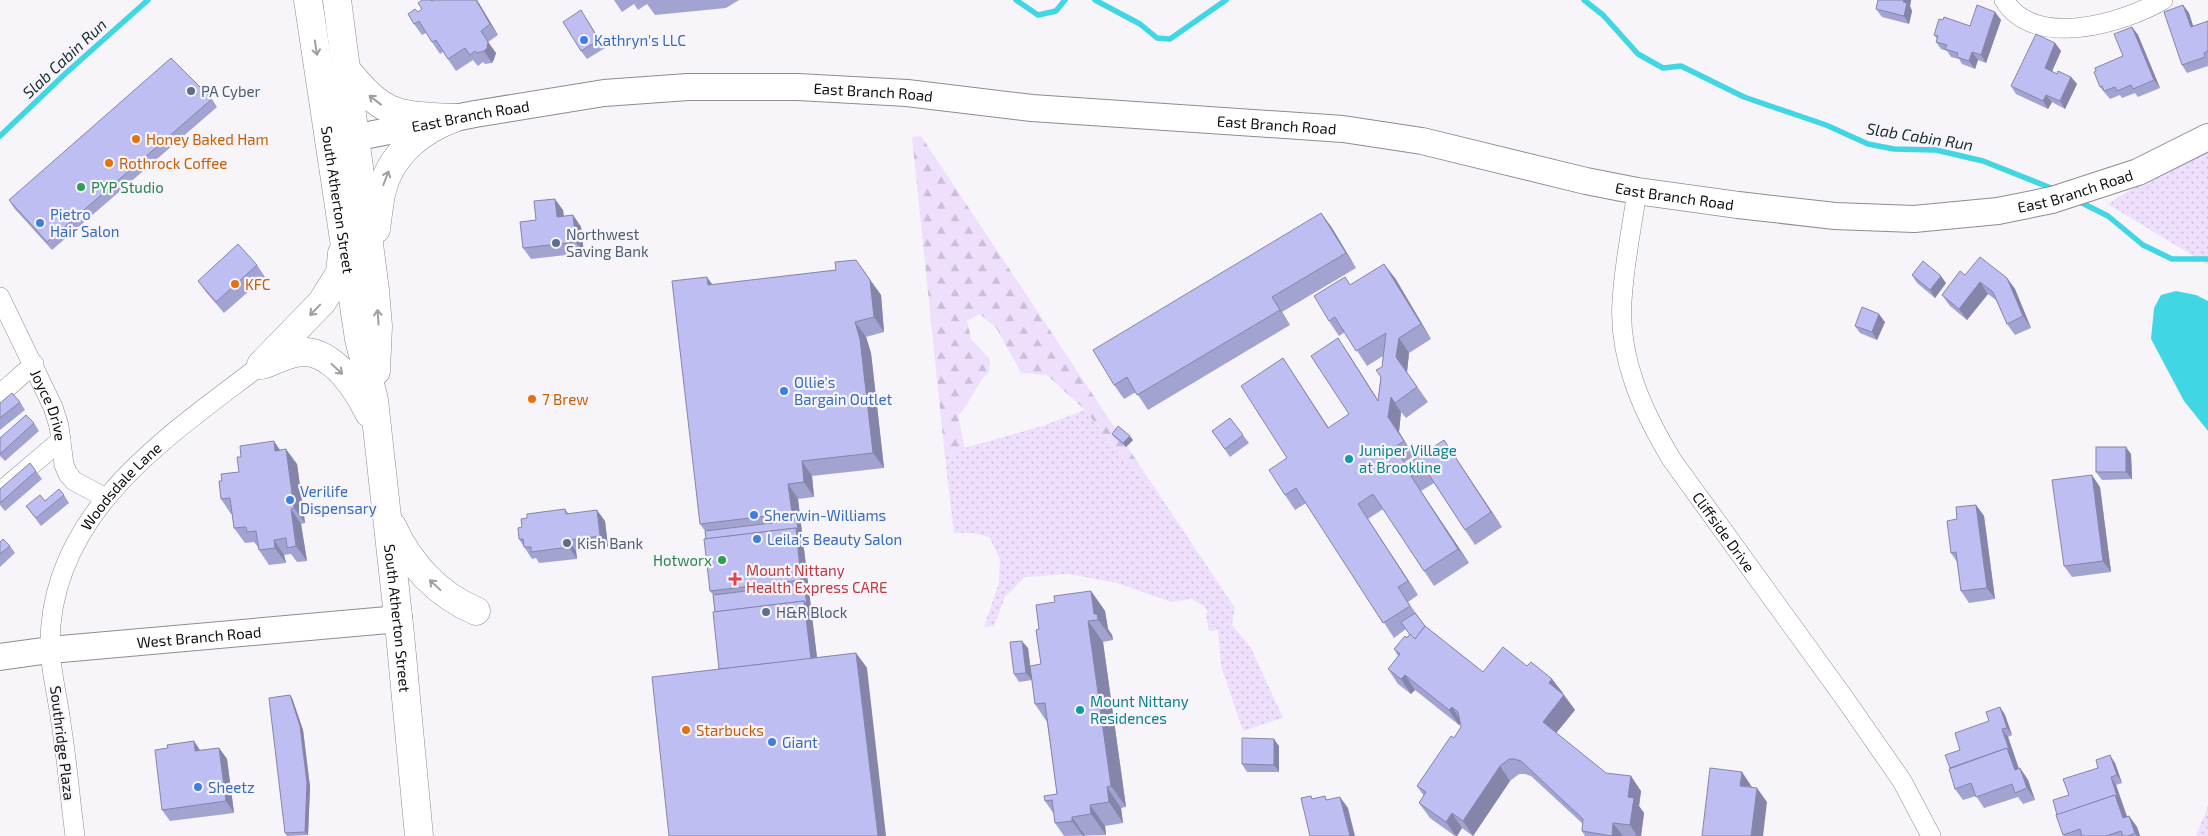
<svg xmlns="http://www.w3.org/2000/svg" width="2208" height="836" font-family="'Exo 2',sans-serif">
<defs>
<pattern id="grass-dots" width="8" height="8" patternUnits="userSpaceOnUse" patternTransform="scale(1.25)"><rect width="8" height="8" fill="#eee0fc"/><path d="M2 2h.1M6 6h.1" fill="none" stroke="#cbbfd7" stroke-width="1.8" stroke-linecap="round"/></pattern>
<pattern id="forest-firs" width="22" height="20" patternUnits="userSpaceOnUse" patternTransform="scale(1.25)"><rect width="22" height="20" fill="#eee0fc"/><path d="M5 1l3.5 6h-7zM16 11l3.5 6h-7z" fill="#cbbfd7"/></pattern>
</defs>
<rect width="100%" height="100%" fill="#f7f4fa"/>
<!-- grass -->
<g fill="url(#grass-dots)">
<polygon points="2208,140 2208,265 2108,204"/>
<polygon points="1085,410 1121,456 1162,499 1235,608 1232,625 1251,648 1283,718 1243,731 1221,666 1218,630 1209,631 1206,614 1208,612 1204,606 1191,599 1171,602 1117,583 1068,574 1025,577 1005,597 994,626 984,627 999,583 1000,559 989,537 973,533 954,533 945,457 965,448 1042,426"/>
<polygon points="2208,806 2208,836 2196,836"/>
</g>
<!-- forest -->
<path fill="url(#forest-firs)" d="M921 136 1162 499 1121 456 1085 410 1047 375 1021 373 997 329 980 314 967 321 971 339 990 359 989 372C975 385 971 402 958 416L965 448 945 457 912 137Z"/>
<!-- water -->
<polygon fill="#41d6e4" points="2176,291 2196,295 2208,301 2208,431 2184,401 2151,339 2154,308 2161,295"/>
<g fill="none" stroke-linecap="round" stroke-linejoin="round">
<!-- stream -->
<g stroke="#41d6e4" stroke-width="5.5">
<polyline points="1016,0 1038,15 1056,11 1065,0"/>
<polyline points="1095,0 1140,24 1157,38 1170,39 1226,0"/>
<polyline points="1584,0 1603,15 1638,54 1663,68 1681,66 1744,97 1826,125 1868,144 1894,149 1936,150 1983,161 2056,190"/>
<polyline points="0,136 66,73 148,0"/>
<polyline points="2078,201 2108,216 2143,245 2172,259 2208,259"/>
</g>
<!-- street casing -->
<g stroke="#8e8b91" stroke-width="20">
<g id="street">
<path d="M2004 0C2035 50 2123 23 2163 0"/>
<path id="s1" d="M1637 191C1632 227 1624 264 1622 301 1618 358 1643 412 1672 460L1845 699 1902 781 1931 836"/>
<path id="s2" d="M0 297 53 407 59 426 64 465 68 474 74 481 106 498"/>
<polyline points="0,394 34,364"/>
<polyline points="0,492 61,440"/>
<path id="s3" d="M75 836C70 798 67 760 61 723 58 699 51 672 50 648 48 513 166 438 261 365"/>
</g>
</g>
<!-- secondary casing -->
<g stroke="#8e8b91" stroke-width="28">
<g id="secondary">
<path id="s4" d="M333 142 475 114 604 93 688 87H798L907 93 1032 108 1343 129 1422 141 1586 181 1637 191 1738 205 1835 216 1914 219 1998 211 2052 200 2138 172 2208 137"/>
<path id="s5" d="M0 657 50 650 399 619"/>
</g>
</g>
<!-- primary casing -->
<g stroke="#8e8b91" stroke-width="29">
<g id="primary">
<path id="s6" d="M308 0 359 339 374 400 400 634 419 836"/>
<polyline points="337,0 375,290 378,326 376,371"/>
<path d="M345 68C384 116 394 115 453 118"/>
<path d="M376 229C378 216 379 202 382 190 391 154 421 130 454 118"/>
<path d="M265 364C278 359 292 351 306 352 335 354 358 390 369 413"/>
<polyline points="261,365 322,302 340,273 342,253"/>
<path d="M392 526C409 564 438 595 476 611"/>
</g>
</g>
<!-- street -->
<use href="#street" stroke="#fff" stroke-width="19"/>
<!-- secondary -->
<use href="#secondary" stroke="#fff" stroke-width="26"/>
<!-- primary -->
<use href="#primary" stroke="#fff" stroke-width="28"/>
</g>
<!-- wall -->
<g fill="#a3a3d1">
<polygon points="434,0 477,0 498,35 488,42 496,53 494,59 492,63 485,64 483,62 478,66 473,60 456,71 443,52 440,54 426,33 422,35 414,24 418,12"/>
<polygon points="614,0 739,0 726,8 655,15 647,4 638,10 634,4 622,12"/>
<polygon points="1878,0 1911,0 1910,6 1912,11 1909,24 1882,17 1876,9"/>
<polygon points="2183,5 2189,13 2193,26 2208,21 2208,66 2187,73 2182,65"/>
<polygon points="1995,12 2001,20 1986,63 1978,60 1975,69 1962,64 1959,59 1951,57 1947,51 1941,49 1936,42 1937,39 1934,35 1970,26"/>
<polygon points="586,18 605,48 587,59 581,51"/>
<polygon points="2132,27 2138,35 2160,88 2138,97 2135,93 2122,98 2120,95 2110,99 2100,87 2123,56"/>
<polygon points="2055,43 2061,51 2052,71 2057,74 2071,77 2077,84 2065,109 2052,102 2048,109 2016,94 2011,86"/>
<polygon points="212,99 217,107 52,250 14,208 9,200"/>
<polygon points="563,210 564,216 573,215 581,227 584,253 531,259 523,248 536,220"/>
<polygon points="1321,213 1332,228 1356,268 1282,312 1290,325 1148,410 1136,392 1124,399 1114,385"/>
<polygon points="856,260 881,295 884,332 866,337 871,353 884,468 812,476 814,497 798,499 817,658 856,653 867,668 719,669 715,611 713,595 710,591 705,531 700,524 712,285 836,270"/>
<polygon points="257,265 265,277 224,313 206,292 198,281"/>
<polygon points="1912,275 1946,283 1935,298 1917,283"/>
<polygon points="1965,275 2007,278 2015,289 2031,328 2015,335 2007,324 1996,300 1988,294 1967,320 1950,306 1942,295"/>
<polygon points="1345,277 1350,285 1395,278 1431,339 1409,353 1407,372 1428,402 1406,418 1401,412 1399,432 1414,456 1405,462 1407,464 1444,440 1502,527 1475,545 1434,483 1421,491 1469,563 1434,586 1383,509 1368,519 1418,595 1408,602 1425,626 1483,672 1527,666 1552,679 1575,710 1556,733 1606,773 1641,791 1639,806 1644,813 1641,836 1585,836 1582,831 1583,824 1531,776 1525,774 1519,774 1510,781 1473,836 1462,828 1457,836 1455,836 1430,818 1419,803 1424,796 1417,786 1454,738 1461,727 1460,724 1459,725 1415,690 1411,694 1398,684 1388,669 1398,656 1394,649 1410,634 1406,629 1394,638 1306,503 1295,510 1285,495 1287,458 1283,358 1329,428 1349,414 1348,353 1378,400 1383,356 1367,366 1345,332 1339,336 1329,321"/>
<polygon points="1885,322 1877,340 1860,333 1855,326"/>
<polygon points="20,402 25,410 0,430 0,403"/>
<polygon points="1230,418 1249,443 1230,457 1212,431"/>
<polygon points="34,423 39,431 5,461 0,456 0,438"/>
<polygon points="1112,434 1133,440 1126,447 1114,437"/>
<polygon points="280,450 297,464 305,523 301,524 307,561 297,562 291,554 284,555 286,563 269,565 259,550 258,547 254,542 245,543 234,528 232,514 231,514 221,499 222,481"/>
<polygon points="2131,454 2132,479 2102,480 2096,472"/>
<polygon points="36,471 42,479 5,511 0,505 0,489"/>
<polygon points="2100,487 2111,572 2072,577 2064,566"/>
<polygon points="64,495 69,503 41,526 26,506"/>
<polygon points="1976,505 1984,516 1995,599 1969,603 1961,591 1957,562 1951,553 1957,519"/>
<polygon points="565,509 568,513 605,521 608,547 576,551 577,559 539,563 536,558 532,559 519,539 522,527 527,518"/>
<polygon points="0,542 10,546 15,553 0,567"/>
<polygon points="1091,591 1105,611 1108,629 1112,635 1113,640 1103,642 1126,807 1121,808 1123,823 1105,826 1106,835 1064,836 1055,823 1054,814 1045,801 1057,794 1047,722 1035,704 1032,680 1019,682 1014,674 1028,648 1030,666 1041,664 1039,629 1055,602"/>
<polygon points="292,698 303,730 310,787 308,835 287,836 285,833"/>
<polygon points="2000,707 2005,715 2012,735 2008,737 2019,769 2020,768 2028,780 2035,800 2023,804 2018,797 1984,808 1976,796 1963,800 1955,789 1950,768 1960,750 1989,721"/>
<polygon points="1279,746 1279,772 1247,772 1242,764"/>
<polygon points="219,748 227,759 234,813 170,821 162,810 200,750"/>
<polygon points="2115,763 2122,783 2116,785 2127,816 2129,816 2137,827 2140,836 2064,836 2057,815 2069,795"/>
</g>
<!-- shaded-wall -->
<g fill="#8585aa">
<polygon points="476,0 477,0 498,35 490,24"/>
<polygon points="1904,0 1911,0 1910,6 1912,11 1909,24 1904,16"/>
<polygon points="2183,5 2189,13 2196,35 2191,27"/>
<polygon points="1995,12 2001,20 1986,63 1981,55"/>
<polygon points="2132,27 2138,35 2160,88 2154,80"/>
<polygon points="488,42 496,53 494,59 492,63 484,51"/>
<polygon points="2055,43 2061,51 2050,76 2045,68"/>
<polygon points="1972,52 1978,60 1975,69 1969,61"/>
<polygon points="2071,77 2077,84 2065,109 2060,101"/>
<polygon points="2046,95 2052,102 2048,109 2043,101"/>
<polygon points="555,199 563,210 565,229 557,217"/>
<polygon points="1321,213 1332,228 1356,268 1346,253"/>
<polygon points="573,215 581,227 584,253 576,242"/>
<polygon points="1384,264 1395,278 1431,339 1421,324"/>
<polygon points="1941,276 1946,283 1935,298 1930,290"/>
<polygon points="707,277 717,291 708,285"/>
<polygon points="2007,278 2015,289 2031,328 2023,316"/>
<polygon points="870,280 881,295 884,332 874,317"/>
<polygon points="1980,282 1988,294 1967,320 1959,309"/>
<polygon points="1272,297 1282,312 1290,325 1280,310"/>
<polygon points="1879,314 1885,322 1877,340 1872,332"/>
<polygon points="855,322 866,337 871,353 884,468 873,453"/>
<polygon points="1338,338 1348,353 1388,416 1378,401"/>
<polygon points="1399,338 1409,353 1407,372 1396,357"/>
<polygon points="1283,358 1293,373 1338,443 1328,428"/>
<polygon points="1391,397 1401,412 1399,432 1414,456 1388,417"/>
<polygon points="1130,436 1133,440 1126,447 1123,443"/>
<polygon points="1444,440 1502,527 1491,512"/>
<polygon points="274,441 284,456 275,451"/>
<polygon points="2126,447 2131,454 2132,479 2126,472"/>
<polygon points="286,449 297,464 305,523 294,508"/>
<polygon points="802,461 812,476 814,497 804,482"/>
<polygon points="2092,475 2100,487 2111,572 2103,561"/>
<polygon points="1411,476 1469,563 1458,549"/>
<polygon points="788,484 798,499 809,591 801,580 796,528 797,520 792,513"/>
<polygon points="1358,504 1368,519 1418,595 1408,581"/>
<polygon points="1976,505 1984,516 1995,599 1987,588"/>
<polygon points="291,509 301,524 307,561 296,546"/>
<polygon points="597,510 605,521 608,547 600,536"/>
<polygon points="274,540 284,555 286,563 275,548"/>
<polygon points="568,540 576,551 577,559 569,547"/>
<polygon points="804,584 809,591 819,674 811,662 804,601"/>
<polygon points="1091,591 1105,611 1108,629 1112,635 1113,640 1094,614"/>
<polygon points="1088,621 1103,642 1126,807 1111,786"/>
<polygon points="1022,641 1028,648 1032,680 1026,673"/>
<polygon points="856,653 867,668 886,836 878,836"/>
<polygon points="1405,675 1415,690 1411,694 1401,679"/>
<polygon points="1552,679 1563,693 1559,698 1549,683"/>
<polygon points="290,695 292,698 303,730 310,787 308,835 305,832"/>
<polygon points="1564,695 1575,710 1553,737 1543,722"/>
<polygon points="1452,707 1462,722 1459,725 1449,710"/>
<polygon points="2000,707 2005,715 2012,735 2007,728"/>
<polygon points="2002,729 2008,737 2023,781 2015,770 2007,748"/>
<polygon points="1274,739 1279,746 1279,772 1274,765"/>
<polygon points="194,741 202,753 195,751"/>
<polygon points="219,748 227,759 234,813 226,801"/>
<polygon points="2110,755 2115,763 2122,783 2117,775"/>
<polygon points="1500,766 1510,781 1473,836 1463,821"/>
<polygon points="2020,768 2028,780 2035,800 2027,788"/>
<polygon points="1742,772 1752,787 1740,786"/>
<polygon points="1631,776 1641,791 1639,806 1644,813 1641,836 1637,836 1630,825 1628,797"/>
<polygon points="2111,777 2116,785 2131,829 2123,818 2115,795"/>
<polygon points="1107,787 1121,808 1123,823 1109,802"/>
<polygon points="1757,788 1767,802 1763,836 1751,836"/>
<polygon points="1340,797 1348,808 1355,836 1350,836"/>
<polygon points="1090,805 1105,826 1106,835 1091,814"/>
<polygon points="1452,813 1462,828 1457,836 1456,836 1446,822"/>
<polygon points="2129,816 2137,827 2140,836 2137,836 2135,833"/>
<polygon points="1072,817 1085,836 1083,836 1072,821"/>
<polygon points="1613,823 1623,836 1612,836"/>
</g>
<!-- building -->
<g fill="#bebef3" stroke="#8585aa">
<polygon points="422,0 431,0 432,1 434,0 476,0 490,24 481,31 488,42 487,48 484,51 477,53 475,51 470,55 465,48 448,59 436,40 432,42 419,21 414,24 408,14 415,9 418,12 422,9 418,3"/>
<polygon points="1878,0 1904,0 1903,2 1907,3 1904,16 1876,9"/>
<polygon points="1977,5 1995,12 1981,55 1972,52 1969,61 1957,57 1958,53 1945,49 1947,45 1936,42 1938,36 1934,35 1939,19 1943,20 1944,17 1970,26"/>
<polygon points="2183,5 2191,27 2208,21 2208,51 2204,53 2205,57 2182,65 2164,12"/>
<polygon points="581,10 599,40 581,51 563,22"/>
<polygon points="2132,27 2154,80 2133,89 2131,85 2117,91 2115,87 2104,91 2102,86 2100,87 2094,72 2096,71 2095,68 2123,56 2114,34"/>
<polygon points="2036,34 2055,43 2045,68 2057,74 2058,71 2071,77 2060,101 2046,95 2043,101 2011,86"/>
<polygon points="171,58 212,99 47,242 9,200"/>
<polygon points="555,199 557,217 573,215 576,242 523,248 520,222 536,220 534,201"/>
<polygon points="1321,213 1346,253 1272,297 1280,310 1137,395 1127,377 1114,385 1093,350"/>
<polygon points="238,244 257,265 216,302 198,281"/>
<polygon points="1980,257 2007,278 2023,316 2007,324 1993,292 1980,282 1959,309 1942,295 1960,271 1965,275"/>
<polygon points="856,260 870,280 874,317 855,322 860,339 873,453 802,461 804,482 788,484 792,513 700,524 672,281 707,277 708,285 836,270 835,262"/>
<polygon points="1923,261 1941,276 1930,290 1912,275"/>
<polygon points="1384,264 1421,324 1399,338 1396,357 1417,387 1395,403 1391,397 1388,417 1404,441 1395,447 1406,465 1444,440 1491,512 1465,530 1424,467 1411,476 1458,549 1424,571 1373,494 1358,504 1408,581 1398,587 1410,606 1383,623 1296,488 1285,495 1269,470 1287,458 1241,386 1283,358 1328,428 1349,414 1311,356 1338,338 1378,401 1381,377 1376,370 1382,367 1386,333 1356,351 1335,317 1329,321 1314,296 1345,277 1350,285"/>
<polygon points="1862,307 1879,314 1872,332 1855,326"/>
<polygon points="12,393 20,402 0,418 0,403"/>
<polygon points="26,415 34,423 0,454 0,438"/>
<polygon points="1230,418 1243,435 1225,449 1212,431"/>
<polygon points="1118,426 1130,436 1123,443 1112,434"/>
<polygon points="274,441 275,451 286,449 294,508 291,509 296,546 287,548 286,538 274,540 275,548 259,550 256,531 247,532 246,527 234,528 230,498 221,499 219,481 222,481 221,474 239,472 237,457 241,457 240,446"/>
<rect x="2096" y="447" width="30" height="25"/>
<polygon points="30,463 36,471 0,503 0,489"/>
<polygon points="2092,475 2103,561 2064,566 2052,480"/>
<polygon points="59,489 64,495 36,518 26,506 40,495 45,501"/>
<polygon points="1976,505 1987,588 1961,591 1956,552 1951,553 1947,521 1957,519 1956,507"/>
<polygon points="565,509 566,514 597,510 600,536 568,540 569,547 531,552 531,547 524,547 523,539 519,539 518,528 522,527 521,519 527,518 527,514"/>
<polygon points="797,520 798,532 796,528 706,539 705,531"/>
<polygon points="796,528 801,580 710,591 704,539"/>
<polygon points="3,539 10,546 0,554 0,542"/>
<polygon points="804,584 807,605 804,601 715,612 713,595"/>
<polygon points="1091,591 1094,614 1097,614 1098,620 1088,621 1111,786 1107,787 1109,802 1090,805 1091,814 1072,817 1072,821 1055,823 1052,800 1045,801 1044,796 1057,794 1045,703 1035,704 1030,666 1041,664 1036,630 1039,629 1036,605 1055,602 1054,596"/>
<polygon points="804,601 811,659 719,669 713,612"/>
<polygon points="1415,613 1425,626 1415,639 1410,635 1401,622"/>
<polygon points="1425,626 1483,672 1503,647 1527,666 1531,662 1552,679 1549,683 1564,695 1543,722 1606,773 1631,776 1628,797 1634,798 1630,825 1613,823 1612,836 1582,831 1583,819 1521,761 1514,759 1509,759 1500,766 1463,821 1452,813 1446,822 1419,803 1426,792 1417,786 1451,736 1454,738 1461,727 1458,712 1452,707 1449,710 1405,675 1401,679 1388,669 1400,654 1394,649 1405,636 1407,638 1410,634 1415,639"/>
<polygon points="1022,641 1026,673 1014,674 1010,642"/>
<polygon points="856,653 878,836 669,836 652,677"/>
<polygon points="290,695 300,726 307,783 305,832 285,833 269,698"/>
<polygon points="2000,707 2007,728 2002,729 2010,752 2007,748 1950,768 1945,755 1960,750 1955,733 1989,721 1986,712"/>
<polygon points="1242,738 1274,739 1274,765 1242,764"/>
<polygon points="194,741 195,751 219,748 226,801 162,810 155,750 168,748 167,745"/>
<polygon points="2007,748 2015,770 2020,768 2027,788 2015,793 2012,784 1976,797 1971,783 1955,789 1949,769"/>
<polygon points="2110,755 2117,775 2111,777 2118,799 2115,795 2057,815 2053,800 2069,795 2063,779 2098,768 2096,760"/>
<polygon points="1710,768 1742,772 1740,786 1757,788 1751,836 1702,836"/>
<polygon points="2115,795 2123,818 2129,816 2135,833 2128,836 2123,836 2121,831 2106,836 2082,836 2080,829 2063,835 2056,815"/>
<polygon points="1311,796 1312,799 1325,796 1326,800 1340,797 1350,836 1310,836 1301,798"/>
</g>
<!-- one-way arrows -->
<defs><path id="oneway-shaft" d="M-6 0H5M1.5-3L5.5 0L1.5 3" fill="none" stroke-width="1.6" stroke-linecap="round" stroke-linejoin="round" transform="scale(1.25)"/></defs>
<g stroke="#a09fa0">
<use href="#oneway-shaft" transform="translate(316 48) rotate(81)"/>
<use href="#oneway-shaft" transform="translate(375 100) rotate(-142)"/>
<use href="#oneway-shaft" transform="translate(386 178) rotate(-69)"/>
<use href="#oneway-shaft" transform="translate(315 310) rotate(134)"/>
<use href="#oneway-shaft" transform="translate(378 317) rotate(-94)"/>
<use href="#oneway-shaft" transform="translate(337 369) rotate(43)"/>
<use href="#oneway-shaft" transform="translate(435 585) rotate(-137)"/>
</g>
<!-- markers -->
<g fill="#3f7fe0" stroke="#f7f4fa" stroke-width="2">
<circle cx="584" cy="40" r="5"/>
<circle cx="40" cy="223" r="5"/>
<circle cx="784" cy="391" r="5"/>
<circle cx="290" cy="500" r="5"/>
<circle cx="754" cy="515" r="5"/>
<circle cx="757" cy="539" r="5"/>
<circle cx="772" cy="742" r="5"/>
<circle cx="198" cy="787" r="5"/>
</g>
<g fill="#5c6f8a" stroke="#f7f4fa" stroke-width="2">
<circle cx="191" cy="91" r="5"/>
<circle cx="556" cy="243" r="5"/>
<circle cx="567" cy="543" r="5"/>
<circle cx="766" cy="612" r="5"/>
</g>
<g fill="#e8710a" stroke="#f7f4fa" stroke-width="2">
<circle cx="136" cy="139" r="5"/>
<circle cx="109" cy="163" r="5"/>
<circle cx="235" cy="284" r="5"/>
<circle cx="532" cy="399" r="5"/>
<circle cx="686" cy="730" r="5"/>
</g>
<g fill="#2e9e5b" stroke="#f7f4fa" stroke-width="2">
<circle cx="81" cy="187" r="5"/>
<circle cx="722" cy="560" r="5"/>
</g>
<g fill="#0f9aa8" stroke="#f7f4fa" stroke-width="2">
<circle cx="1349" cy="459" r="5"/>
<circle cx="1080" cy="710" r="5"/>
</g>
<path fill="#e0444e" stroke="#f7f4fa" stroke-width="2" d="M732.5 571.5h5v5h5v5h-5v5h-5v-5h-5v-5h5z"/>
<g text-anchor="middle" dominant-baseline="central" stroke-width="4.5" stroke-linejoin="round" paint-order="stroke">
<!-- shop labels -->
<g font-size="15" fill="#366cbe" stroke="#f7f4fa" text-anchor="start">
<text x="594" y="40">Kathryn's LLC</text>
<text x="50" y="214">Pietro<tspan x="50" dy="17">Hair Salon</tspan></text>
<text x="794" y="382">Ollie's<tspan x="794" dy="17">Bargain Outlet</tspan></text>
<text x="300" y="491">Verilife<tspan x="300" dy="17">Dispensary</tspan></text>
<text x="764" y="515">Sherwin-Williams</text>
<text x="767" y="539">Leila's Beauty Salon</text>
<text x="782" y="742">Giant</text>
<text x="208" y="787">Sheetz</text>
</g>
<!-- service labels -->
<g font-size="15" fill="#4e5e75" stroke="#f7f4fa" text-anchor="start">
<text x="201" y="91">PA Cyber</text>
<text x="566" y="234">Northwest<tspan x="566" dy="17">Saving Bank</tspan></text>
<text x="577" y="543">Kish Bank</text>
<text x="776" y="612">H&amp;R Block</text>
</g>
<!-- street labels -->
<g font-size="15" fill="#111012" stroke="#f7f4fa">
<text stroke="none"><textPath href="#s4" startOffset="545">East Branch Road</textPath></text>
<text stroke="none"><textPath href="#s4" startOffset="140">East Branch Road</textPath></text>
<text stroke="none"><textPath href="#s4" startOffset="950">East Branch Road</textPath></text>
<text stroke="none"><textPath href="#s4" startOffset="1760">East Branch Road</textPath></text>
<text stroke="none"><textPath href="#s4" startOffset="1355">East Branch Road</textPath></text>
<text stroke="none"><textPath href="#s6" startOffset="202">South Atherton Street</textPath></text>
<text stroke="none"><textPath href="#s2" startOffset="119">Joyce Drive</textPath></text>
<text stroke="none"><textPath href="#s3" startOffset="372">Woodsdale Lane</textPath></text>
<text stroke="none"><textPath href="#s1" startOffset="369">Cliffside Drive</textPath></text>
<text stroke="none"><textPath href="#s6" startOffset="625">South Atherton Street</textPath></text>
<text stroke="none"><textPath href="#s5" startOffset="200">West Branch Road</textPath></text>
<text transform="translate(63 743) rotate(83)">Southridge Plaza</text>
</g>
<!-- food labels -->
<g font-size="15" fill="#c56008" stroke="#f7f4fa" text-anchor="start">
<text x="146" y="139">Honey Baked Ham</text>
<text x="119" y="163">Rothrock Coffee</text>
<text x="245" y="284">KFC</text>
<text x="542" y="399">7 Brew</text>
<text x="696" y="730">Starbucks</text>
</g>
<!-- leisure labels -->
<g font-size="15" fill="#27864d" stroke="#f7f4fa" text-anchor="start">
<text x="91" y="187">PYP Studio</text>
<text x="712" y="560" text-anchor="end">Hotworx</text>
</g>
<!-- culture labels -->
<g font-size="15" fill="#0d838f" stroke="#f7f4fa" text-anchor="start">
<text x="1359" y="450">Juniper Village<tspan x="1359" dy="17">at Brookline</tspan></text>
<text x="1090" y="701">Mount Nittany<tspan x="1090" dy="17">Residences</tspan></text>
</g>
<!-- health labels -->
<g font-size="15" fill="#be3a42" stroke="#f7f4fa" text-anchor="start">
<text x="746" y="570">Mount Nittany<tspan x="746" dy="17">Health Express CARE</tspan></text>
</g>
<!-- water labels -->
<g font-size="16" font-style="italic" fill="#172f31" stroke="#f7f4fa">
<text transform="translate(64 58) rotate(-43)">Slab Cabin Run</text>
<text transform="translate(1920 136) rotate(9)">Slab Cabin Run</text>
</g>
</g>
</svg>
